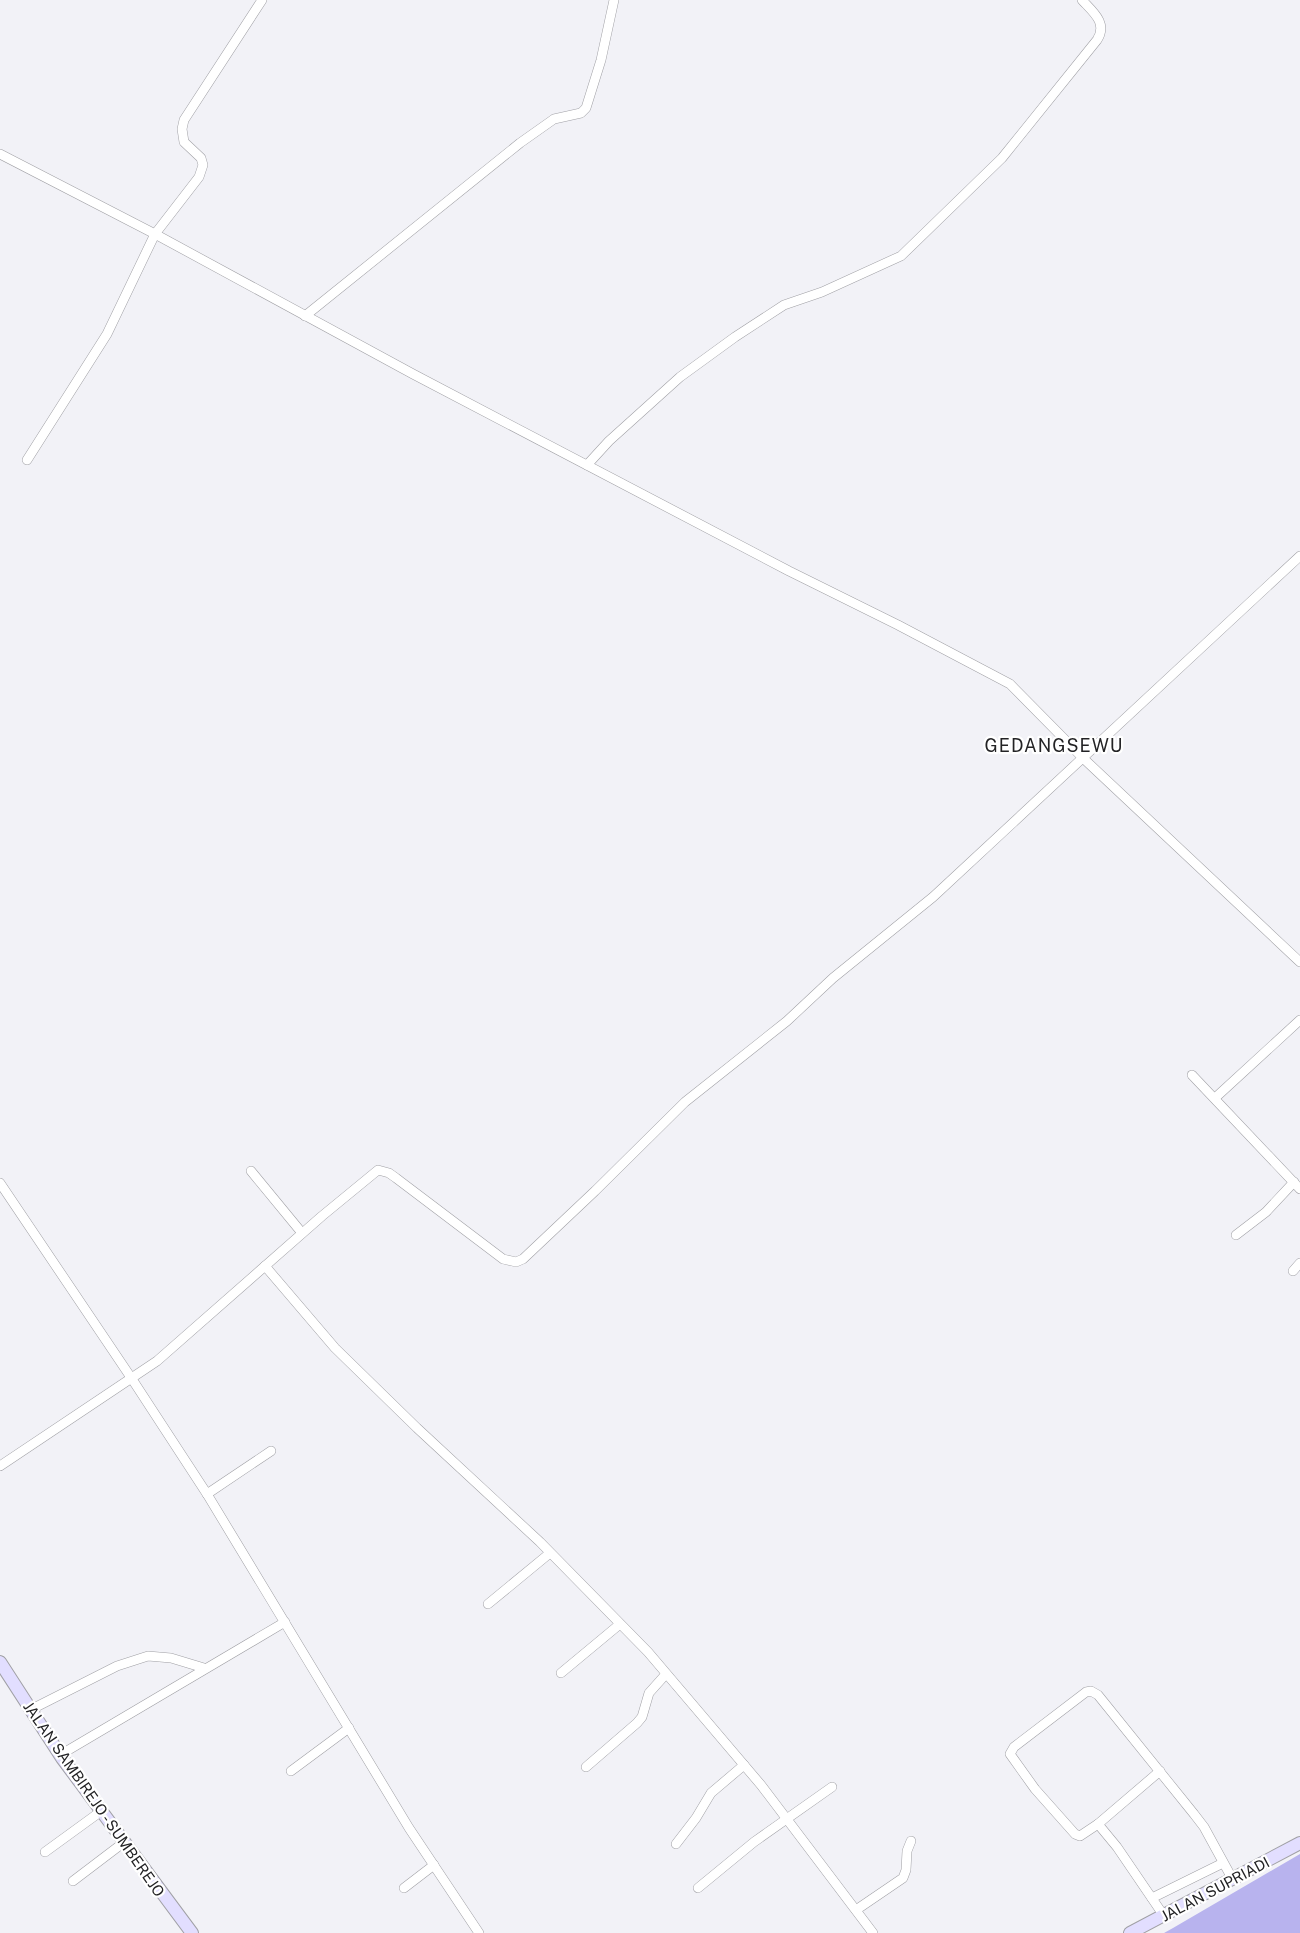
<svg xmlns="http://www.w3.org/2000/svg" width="1300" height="1933" font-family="'Public Sans',sans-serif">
<rect width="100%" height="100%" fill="#f2f2f7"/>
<!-- forest -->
<polygon fill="#b8b3ee" points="1300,1854 1300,1933 1164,1933 1173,1928"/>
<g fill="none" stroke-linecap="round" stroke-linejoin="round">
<!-- street casing -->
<g stroke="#a0a0a5" stroke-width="10">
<g id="street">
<polyline points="0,154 155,234 413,374 789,571 898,625 1010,684 1084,759 1300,962"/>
<polyline points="305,316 520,143 554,119 581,113 586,108 601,60 614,0"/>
<polyline points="27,460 107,334 155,234 199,177 203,165 201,158 184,142 182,129 184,120 262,0"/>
<path d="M587 465 609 441 680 377 735 337 784 305 822 292 901 256 1002 158 1097 40C1108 23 1093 12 1082 0"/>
<polyline points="1192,1075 1300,1189"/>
<polyline points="1215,1098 1300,1020"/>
<polyline points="251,1171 302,1233"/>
<polyline points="0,1183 132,1379 207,1494 409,1828 479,1933"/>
<polyline points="1236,1235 1266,1212 1294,1182"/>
<polyline points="265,1266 335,1348 417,1428 540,1542 648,1652 761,1785 873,1933"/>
<polyline points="1293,1271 1300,1263"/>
<polyline points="0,1466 157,1361 322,1216 378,1170 389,1173 396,1178 503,1259 516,1262 523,1259 595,1191 685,1102 787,1021 833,978 933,897 1300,556"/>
<polyline points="207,1494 271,1451"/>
<polyline points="488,1604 550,1553"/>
<polyline points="561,1673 620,1624"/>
<polyline points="30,1710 117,1666 148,1656 171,1658 204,1668"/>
<polyline points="60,1755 285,1622"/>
<polyline points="586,1767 637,1723 642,1717 649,1693 666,1674"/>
<polyline points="291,1771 349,1728"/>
<polyline points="1160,1771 1098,1824 1117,1847 1164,1916"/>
<polyline points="1098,1824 1080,1836 1075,1834 1035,1789 1010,1754 1014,1747 1086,1692 1091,1691 1098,1695 1194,1814 1204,1827 1233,1880"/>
<polyline points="676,1844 696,1818 711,1793 744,1765"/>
<polyline points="45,1852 100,1812"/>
<polyline points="73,1881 123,1843"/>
<polyline points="404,1888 434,1865"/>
<polyline points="698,1888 754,1842 832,1787"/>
<polyline points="1152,1898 1223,1863"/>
<polyline points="856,1910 903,1878 906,1870 907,1851 911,1841"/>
</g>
</g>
<!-- secondary casing -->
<g stroke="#a0a0a5" stroke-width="14">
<g id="secondary">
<polyline points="0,1662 62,1758 192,1933"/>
<polyline points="1130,1933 1300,1843"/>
</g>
</g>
<!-- street -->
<use href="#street" stroke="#fff" stroke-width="9"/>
<!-- secondary -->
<use href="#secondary" stroke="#e2deff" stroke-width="12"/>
</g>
<g text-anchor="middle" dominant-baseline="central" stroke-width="4.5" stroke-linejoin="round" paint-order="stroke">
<!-- street labels -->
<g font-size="15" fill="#232325" stroke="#fff">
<text transform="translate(94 1799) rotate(55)">JALAN SAMBIREJO - SUMBEREJO</text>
<text transform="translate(1215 1889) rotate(-28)">JALAN SUPRIADI</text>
</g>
<!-- quarter labels -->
<g font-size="18" letter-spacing="1" fill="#232325" stroke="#fff">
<text x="1054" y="745">GEDANGSEWU</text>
</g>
</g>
</svg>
